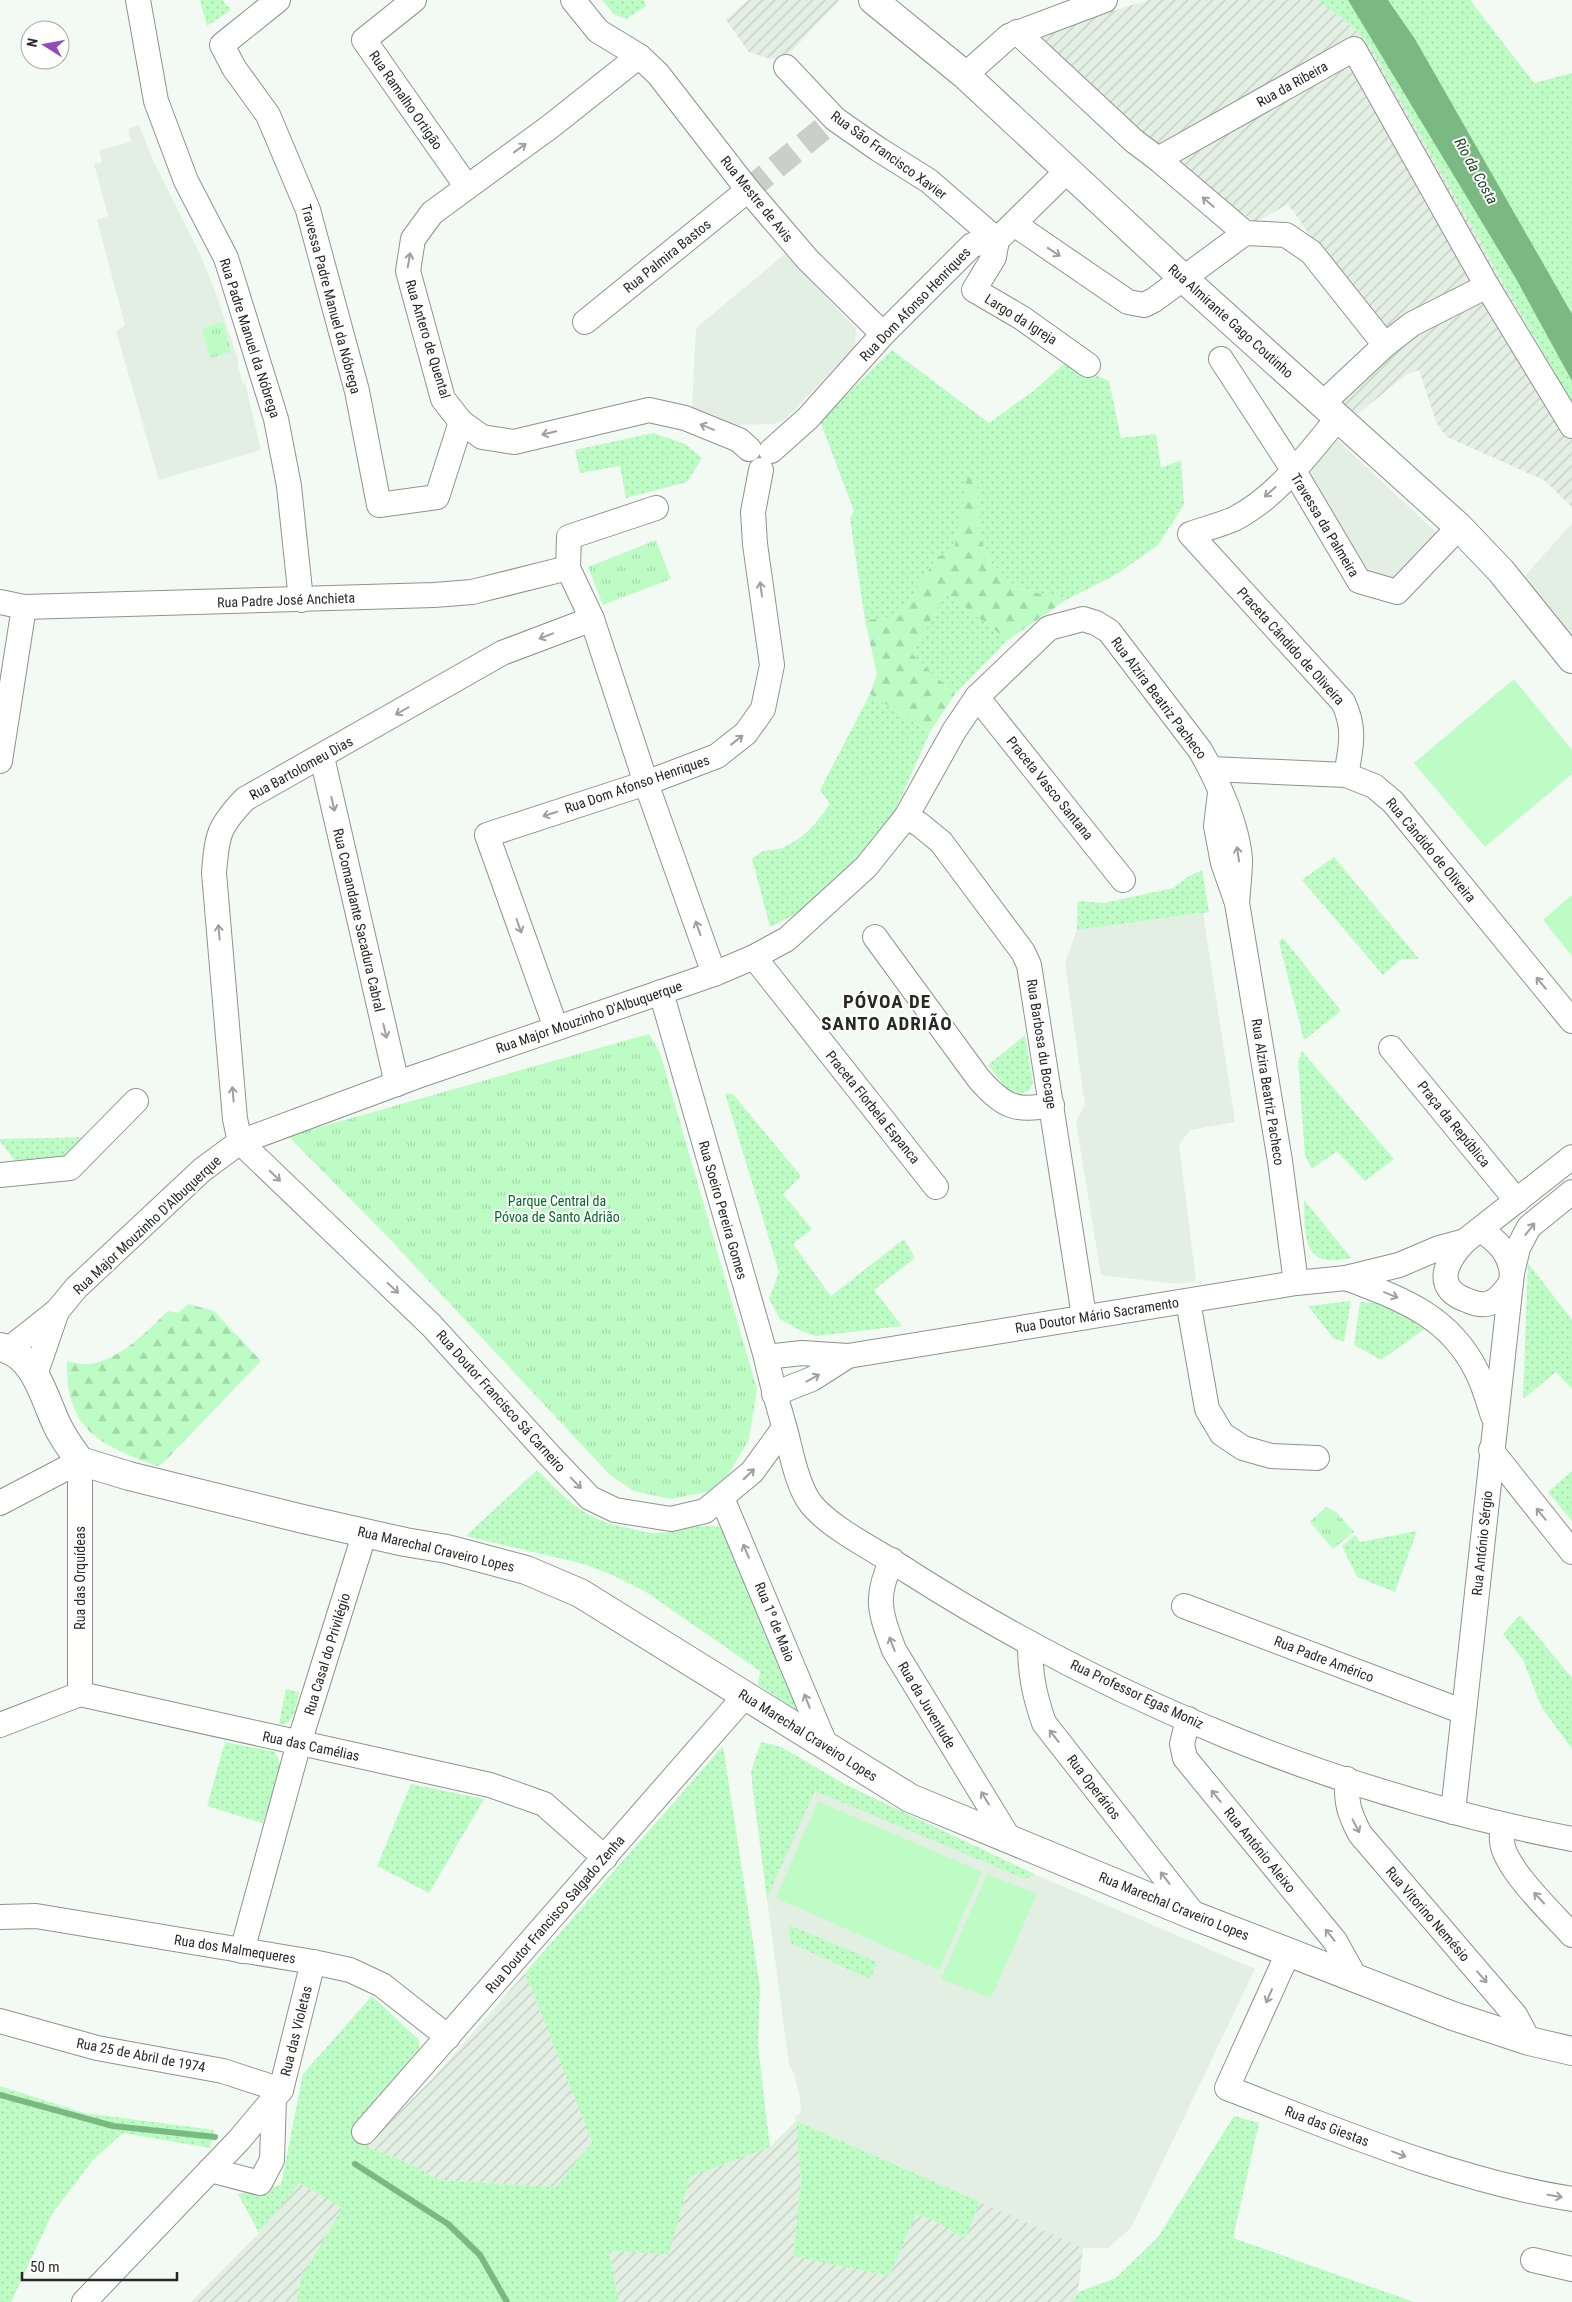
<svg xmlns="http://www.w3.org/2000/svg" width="1572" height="2302" font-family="'Roboto Condensed',sans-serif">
<defs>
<pattern id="industrial-furrows" width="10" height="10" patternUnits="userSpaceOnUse" patternTransform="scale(1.25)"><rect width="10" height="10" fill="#e3efe3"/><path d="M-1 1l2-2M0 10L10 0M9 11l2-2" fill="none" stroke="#c3cdc3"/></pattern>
<pattern id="grass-dots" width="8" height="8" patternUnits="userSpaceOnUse" patternTransform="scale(1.25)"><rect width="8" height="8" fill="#befcc5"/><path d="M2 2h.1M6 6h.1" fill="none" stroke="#a3d8a9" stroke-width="1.8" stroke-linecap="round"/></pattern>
<pattern id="forest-firs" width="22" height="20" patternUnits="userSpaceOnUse" patternTransform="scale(1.25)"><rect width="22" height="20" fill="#befcc5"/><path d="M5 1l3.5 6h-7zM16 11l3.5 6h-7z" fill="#a3d8a9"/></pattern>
<pattern id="park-tufts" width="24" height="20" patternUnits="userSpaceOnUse" patternTransform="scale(1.25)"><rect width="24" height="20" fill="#befcc5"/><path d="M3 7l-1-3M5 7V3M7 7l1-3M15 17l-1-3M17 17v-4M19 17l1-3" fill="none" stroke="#a3d8a9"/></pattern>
</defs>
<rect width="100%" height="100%" fill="#f3f9f3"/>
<!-- built -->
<g fill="#e3efe3">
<polygon points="139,125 153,160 198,250 215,291 239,363 237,363 243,384 245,383 261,450 159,480 116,331 125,325 97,220 108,216 94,164 102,162 99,150 131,142 128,129"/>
<polygon points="785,254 856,329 855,346 785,420 773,424 734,425 692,407 696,328"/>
<polygon points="1331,434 1444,540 1394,586 1366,579 1300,468"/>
<polygon points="1572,523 1572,642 1525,576"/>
<polygon points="1203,913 1235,1122 1190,1130 1179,1145 1196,1281 1178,1284 1101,1275 1076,1122 1085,1105 1065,963 1077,930"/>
<polygon points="761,1742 781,1747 844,1784 1034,1874 1255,1969 1131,2228 1108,2248 1083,2248 796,2121 795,2117 801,2113 800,2098 794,2073 789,2065 752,1785 754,1761"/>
</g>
<!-- industrial -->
<g fill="url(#industrial-furrows)">
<polygon points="748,0 840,0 784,59 767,58 749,52 726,20"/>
<polygon points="1149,0 1318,0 1352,26 1370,46 1572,404 1572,507 1544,480 1447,437 1437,424 1419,370 1407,374 1354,417 1339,404 1358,378 1396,340 1371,322 1288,204 1256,222 1169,165 1151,152 1033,35"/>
<polygon points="525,1973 592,2142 556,2187 439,2180 409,2163 365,2146 434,2077"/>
<polygon points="796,2121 801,2180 793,2256 916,2215 929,2218 965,2239 980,2202 1083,2248 1078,2292 1073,2302 619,2302 609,2251 669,2253 690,2177 770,2147"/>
<polygon points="300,2183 342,2208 300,2280 297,2302 191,2302 259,2233"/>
</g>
<!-- grass -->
<g fill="url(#grass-dots)">
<polygon points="200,0 222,0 231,10 207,26"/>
<polygon points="602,0 644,0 646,6 626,19 615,15"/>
<polygon points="1318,0 1348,0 1353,6 1515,277 1572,381 1572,404 1370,46 1352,26"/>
<polygon points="1388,0 1470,0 1534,83 1572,73 1572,314 1415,39"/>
<polygon points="892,350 989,423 1036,389 1066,362 1109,381 1121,438 1156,434 1161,468 1181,460 1184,505 1158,545 1117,574 1066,600 1062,594 1041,594 1016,587 992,564 978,533 977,479 954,551 937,557 899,617 865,620 850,519 854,511 820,421"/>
<polygon points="653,433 685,444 702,458 687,482 626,498 620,466 580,473 575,450"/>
<polygon points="946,593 1008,640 955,694 912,654"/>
<path d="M870 694 930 732 896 808 871 848 812 906 770 927 752 859C769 844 770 854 784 847 805 838 817 822 830 804L820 790Z"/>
<polygon points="1334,857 1419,959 1401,959 1383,975 1302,880"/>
<polygon points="1202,870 1209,912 1077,930 1078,901 1104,903 1173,888 1189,876"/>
<polygon points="1283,938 1341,1011 1304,1040 1279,942"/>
<polygon points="1025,1035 1033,1083 1028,1091 1016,1095 1009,1091 988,1065"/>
<polygon points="1302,1051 1394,1159 1365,1181 1337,1151 1312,1169 1305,1155 1298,1061"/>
<polygon points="725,1093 733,1094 801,1176 783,1194 812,1229 793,1244 831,1296 904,1239 915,1258 874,1290 902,1326 816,1336 801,1331 780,1319 769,1299 779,1272"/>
<polygon points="93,1137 54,1165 18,1165 0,1141 0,1139"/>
<path d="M1304 1200 1351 1258C1344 1259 1334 1261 1327 1260 1301 1257 1305 1219 1304 1200Z"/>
<polygon points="1528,1263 1572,1320 1572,1389 1556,1372 1523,1399"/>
<polygon points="1351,1301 1344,1342 1333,1338 1308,1306"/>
<polygon points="1360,1302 1399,1305 1429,1326 1381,1360 1354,1345"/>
<path d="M537 1470C571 1504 584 1520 633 1529 641 1531 651 1534 659 1533 680 1532 704 1520 724 1529L798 1711 758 1685 760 1671 646 1592 610 1574 584 1564 466 1536Z"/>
<polygon points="1572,1471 1572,1521 1548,1492"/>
<polygon points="1417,1531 1395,1592 1357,1577 1342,1546 1355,1535 1360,1542"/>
<polygon points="1520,1615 1572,1678 1572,1749 1542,1708 1523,1660 1503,1634"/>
<path d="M286 1689 299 1692C296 1704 295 1727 279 1724Z"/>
<polygon points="225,1742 275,1752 281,1766 263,1823 207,1806"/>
<polygon points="761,1742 781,1747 844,1784 1034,1874 1025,1879 815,1791 767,1898 751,1772"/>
<polygon points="723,1746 760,1987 758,2046 770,2147 690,2177 669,2254 609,2251 619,2302 297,2302 300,2280 342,2208 300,2183 259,2233 238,2194 281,2185 303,2074 372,1996 419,2040 419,2048 364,2116 365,2146 409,2163 439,2180 556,2187 592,2142 525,1973"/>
<polygon points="411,1784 484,1799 429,1893 377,1866"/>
<polygon points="789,1925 877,1962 870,1979 790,1943"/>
<polygon points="0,2086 84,2113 214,2130 210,2148 123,2133 93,2160 52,2214 11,2302 0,2302"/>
<polygon points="1234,2116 1259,2123 1233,2238 1414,2302 1073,2302 1078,2292 1116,2278 1158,2237"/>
<polygon points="796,2121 980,2202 965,2239 929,2218 916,2215 889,2276 793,2256 801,2180"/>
</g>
<!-- forest -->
<g fill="url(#forest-firs)">
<polygon points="967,477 977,478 978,533 992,564 1016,587 1041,594 1062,594 1066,600 1008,640 946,593 912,654 955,694 930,732 870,694 877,674 865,620 899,617 937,557 954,551"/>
<path d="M188 1304 214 1311 261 1361 163 1463 157 1466C100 1445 65 1429 67 1361 75 1363 83 1365 91 1364 122 1358 146 1332 168 1311L178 1313Z"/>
</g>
<!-- park -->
<g fill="url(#park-tufts)">
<polygon points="223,322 231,352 210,358 202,328"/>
<polygon points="656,540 671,579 603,605 588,567"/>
<polygon points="649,1034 660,1053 757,1389 749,1440 728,1475 707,1492 671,1499 634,1491 610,1475 383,1232 288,1136"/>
<polygon points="1326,1507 1336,1512 1354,1532 1333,1549 1310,1522"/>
</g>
<!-- pitch -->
<g fill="#befcc5">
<polygon points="1514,679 1572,750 1572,774 1485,847 1414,763"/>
<polygon points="1572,895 1572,956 1543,920"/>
<polygon points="818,1801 982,1872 939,1970 776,1898"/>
<polygon points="987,1874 1037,1894 991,1998 941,1979"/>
</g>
<!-- water -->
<polygon fill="#7ab982" points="1348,0 1388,0 1415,39 1572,314 1572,381 1515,277"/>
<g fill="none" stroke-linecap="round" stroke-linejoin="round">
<!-- stream -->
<g stroke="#7ab982" stroke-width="6">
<polyline points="0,2095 113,2126 215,2137"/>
<polyline points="355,2164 448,2224 480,2255 507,2302"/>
</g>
<!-- street-tunnel -->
<polyline stroke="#cacfca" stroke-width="24" stroke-dasharray="24 12" stroke-linecap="butt" points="748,190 835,119"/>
<!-- street casing -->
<g stroke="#8e938e" stroke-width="26">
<g id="street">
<polyline points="138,0 156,101 186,181 226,258 276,419 289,486 301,600"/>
<polyline points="278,0 222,45 234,68 268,115 308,210 357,391 379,505 437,497 461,422"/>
<polyline points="414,0 364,40 467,187"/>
<polyline points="573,0 598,31 639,56 658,74 748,190 808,260 883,334"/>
<polyline points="1017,32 1134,141 1158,159 1354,49 1487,286 1572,426"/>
<polyline points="639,56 551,126 432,213 413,239 408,271 443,399 461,422 482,437 514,442 649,410 685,418 739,440 749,449"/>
<polyline points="786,67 835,119 878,149 929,181 997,240 994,257 974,290 1022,318 1088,365"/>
<polyline points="965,75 1009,36 1105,0"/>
<polyline points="1158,159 1245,233 1286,235 1311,252 1385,345 1322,404"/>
<polyline points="1014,224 1128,302 1144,305 1154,300 1245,233"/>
<polyline points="585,322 748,190"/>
<polyline points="1385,345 1412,324 1487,286"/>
<polyline points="1221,359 1294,471 1359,581 1397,592 1459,527"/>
<path d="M1338 418C1308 454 1277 497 1234 519 1220 525 1204 529 1190 534L1343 702C1356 728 1351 748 1346 775"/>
<polyline points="771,451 808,418 883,334 972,245 997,240 1067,171"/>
<polyline points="656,508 569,537 568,568 592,619 646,783 714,974"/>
<polyline points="0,602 24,607 434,595 472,592 568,568"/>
<path d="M592 619 502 653 245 799C218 827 217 835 214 873L235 1119 240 1142 431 1325 550 1456 590 1498 615 1510 671 1519 705 1511 752 1472 784 1428"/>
<polyline points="977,697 1123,880"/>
<polyline points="322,757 397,1084"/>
<polyline points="0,761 24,607"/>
<polyline points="1211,769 1346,775 1374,786 1393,802 1572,1021"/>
<polyline points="1220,793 1216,826 1223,863 1237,903 1280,1161 1296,1283"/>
<polyline points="906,817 919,824 941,842 1023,952 1029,965 1084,1316"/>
<path d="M875 937 979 1079C1004 1107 1015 1112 1052 1105"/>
<polyline points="754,957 936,1187"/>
<path d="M661 992 766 1357C771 1381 778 1405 785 1429 791 1451 797 1486 811 1504 832 1530 881 1553 909 1572 1110 1700 1338 1794 1572 1839"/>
<polyline points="556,1028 487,835 646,783 717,756 746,733 763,709 772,665 755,544 753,512 761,470"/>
<polyline points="1391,1048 1517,1201"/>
<polyline points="0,1175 70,1168 136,1101"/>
<path d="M1481 1230C1498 1242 1509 1252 1512 1273"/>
<path d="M1465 1241C1445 1262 1432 1289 1469 1301 1476 1304 1485 1306 1492 1302 1501 1298 1505 1290 1511 1283"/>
<path d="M1346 1278C1401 1299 1449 1315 1477 1372 1484 1385 1488 1401 1493 1416"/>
<polyline points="1188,1301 1207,1409 1222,1434 1243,1448 1271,1456 1317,1458"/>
<polyline points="9,1349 57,1311"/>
<polyline points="766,1357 802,1353 848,1356 1296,1283 1346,1278 1399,1265 1439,1248 1465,1241 1572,1157"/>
<path d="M35 1375 57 1311 76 1288 202 1170 240 1142 415 1077 714 974 754 957 787 939 866 867 906 817 954 731 977 697 1049 628 1083 619 1096 623 1109 631 1200 750C1217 779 1238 826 1240 860 1240 874 1238 889 1237 903"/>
<polyline points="774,1394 812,1379 848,1356"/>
<polyline points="1491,1450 1572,1552"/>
<polyline points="722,1498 826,1746"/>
<polyline points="0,1503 80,1461 80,1694"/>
<path d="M892 1560C874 1598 880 1612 894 1650L1010 1840"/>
<polyline points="1184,1606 1464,1712"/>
<path d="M1030 1643C1030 1674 1034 1694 1044 1723L1195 1916"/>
<polyline points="1188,1719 1182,1744 1185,1758 1335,1941 1355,1977"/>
<polyline points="0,1725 80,1694 490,1785 544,1804 605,1858"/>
<path d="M1347 1779C1346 1803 1349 1813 1360 1834L1515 2015 1529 2041"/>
<polyline points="1453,1812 1512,1273 1518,1248 1529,1227 1572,1192"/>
<path d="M1503 1825C1503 1830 1501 1836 1502 1841 1503 1867 1554 1915 1572 1935"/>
<polyline points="0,1917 36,1916 313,1962 350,1970 382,1985 448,2037"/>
<polyline points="242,1951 299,1743 365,1532"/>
<path d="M1289 1951 1227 2088C1340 2131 1453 2180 1572 2199"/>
<polyline points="0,2021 97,2048 223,2071 281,2090"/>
<polyline points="364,2132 745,1696"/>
<polyline points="210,2170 260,2183 272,2160 274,2098"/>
<polyline points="1533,2260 1572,2269"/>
<polyline points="84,2302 239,2140 281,2090 313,1962"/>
</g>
</g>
<!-- secondary casing -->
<g stroke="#8e938e" stroke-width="30">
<path id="secondary" d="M0 1347C35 1354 44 1398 57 1425 63 1438 72 1450 80 1461L129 1476 303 1519 405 1542 447 1549 526 1570 580 1593 910 1798 1195 1916 1453 2016 1529 2041 1572 2051"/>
</g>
<!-- primary casing -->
<g stroke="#8e938e" stroke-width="30">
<polyline id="primary" points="873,0 965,75 1183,278 1459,527 1501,571 1572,659"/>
</g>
<!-- street -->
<use href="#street" stroke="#fff" stroke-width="24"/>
<!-- secondary -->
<use href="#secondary" stroke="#fff" stroke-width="28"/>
<!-- primary -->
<use href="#primary" stroke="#fff" stroke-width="28"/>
</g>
<!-- one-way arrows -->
<defs><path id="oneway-shaft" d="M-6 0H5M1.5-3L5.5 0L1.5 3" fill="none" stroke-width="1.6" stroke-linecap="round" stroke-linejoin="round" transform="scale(1.25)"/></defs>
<g stroke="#9e9f9e">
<use href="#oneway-shaft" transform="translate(520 148) rotate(-36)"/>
<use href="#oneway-shaft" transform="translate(1208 202) rotate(-140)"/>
<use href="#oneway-shaft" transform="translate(1054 252) rotate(34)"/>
<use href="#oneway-shaft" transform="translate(409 260) rotate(-80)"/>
<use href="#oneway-shaft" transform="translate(707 427) rotate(-158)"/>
<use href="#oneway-shaft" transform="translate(549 433) rotate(166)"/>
<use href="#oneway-shaft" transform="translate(1270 492) rotate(138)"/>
<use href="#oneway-shaft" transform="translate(761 589) rotate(-98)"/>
<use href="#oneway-shaft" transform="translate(546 636) rotate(159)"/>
<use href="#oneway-shaft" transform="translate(402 711) rotate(150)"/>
<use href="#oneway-shaft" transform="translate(737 740) rotate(-38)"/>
<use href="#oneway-shaft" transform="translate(333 804) rotate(77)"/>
<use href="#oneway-shaft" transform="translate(550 814) rotate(162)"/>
<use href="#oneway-shaft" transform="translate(1238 854) rotate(-98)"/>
<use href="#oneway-shaft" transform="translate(519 926) rotate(70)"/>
<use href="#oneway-shaft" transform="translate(698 928) rotate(-110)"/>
<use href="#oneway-shaft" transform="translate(219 932) rotate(-95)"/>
<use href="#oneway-shaft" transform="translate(1541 983) rotate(-130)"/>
<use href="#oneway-shaft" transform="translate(385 1031) rotate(77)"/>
<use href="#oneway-shaft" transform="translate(233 1094) rotate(-95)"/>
<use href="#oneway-shaft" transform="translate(275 1176) rotate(44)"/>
<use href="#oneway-shaft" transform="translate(1530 1229) rotate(-52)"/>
<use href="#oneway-shaft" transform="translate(393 1288) rotate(43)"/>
<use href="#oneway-shaft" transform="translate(1391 1295) rotate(22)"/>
<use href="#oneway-shaft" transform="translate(813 1378) rotate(-29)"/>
<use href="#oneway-shaft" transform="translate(749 1474) rotate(-44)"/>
<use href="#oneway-shaft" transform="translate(576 1483) rotate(46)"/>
<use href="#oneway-shaft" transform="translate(1541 1514) rotate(-129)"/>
<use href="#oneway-shaft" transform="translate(746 1551) rotate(-113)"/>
<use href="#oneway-shaft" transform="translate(892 1644) rotate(-111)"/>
<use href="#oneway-shaft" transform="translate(807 1701) rotate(-112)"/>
<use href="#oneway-shaft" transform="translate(1054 1736) rotate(-128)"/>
<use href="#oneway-shaft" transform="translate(1216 1796) rotate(-129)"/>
<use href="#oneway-shaft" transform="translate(985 1798) rotate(-121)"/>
<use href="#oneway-shaft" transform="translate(1356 1826) rotate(62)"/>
<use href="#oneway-shaft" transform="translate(1165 1878) rotate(-128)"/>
<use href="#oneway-shaft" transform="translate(1539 1898) rotate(-133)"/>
<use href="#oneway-shaft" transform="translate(1330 1935) rotate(-129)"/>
<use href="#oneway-shaft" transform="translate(1482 1977) rotate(49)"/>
<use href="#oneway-shaft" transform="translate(1269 1996) rotate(114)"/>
<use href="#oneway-shaft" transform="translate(1399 2154) rotate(21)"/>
<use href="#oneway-shaft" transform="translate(1555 2196) rotate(9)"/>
</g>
<g text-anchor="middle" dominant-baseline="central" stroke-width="4" stroke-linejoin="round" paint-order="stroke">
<!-- street labels -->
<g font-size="14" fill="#272927" stroke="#fff">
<text transform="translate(1292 84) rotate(-29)">Rua da Ribeira</text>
<text transform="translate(406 100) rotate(55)">Rua Ramalho Ortigão</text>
<text transform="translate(889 155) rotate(36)">Rua São Francisco Xavier</text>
<text transform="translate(757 199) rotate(51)">Rua Mestre de Avis</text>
<text transform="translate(667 256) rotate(-39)">Rua Palmira Bastos</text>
<text transform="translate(331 299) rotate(75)">Travessa Padre Manuel da Nóbrega</text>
<text transform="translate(915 304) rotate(-46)">Rua Dom Afonso Henriques</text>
<text transform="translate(1021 319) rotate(32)">Largo da Igreja</text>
<text transform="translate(1231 321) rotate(42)">Rua Almirante Gago Coutinho</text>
<text transform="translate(250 338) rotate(72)">Rua Padre Manuel da Nóbrega</text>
<text transform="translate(428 339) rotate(73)">Rua Antero de Quental</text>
<text transform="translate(1325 525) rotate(59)">Travessa da Palmeira</text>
<text transform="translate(286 600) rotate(-2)">Rua Padre José Anchieta</text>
<text transform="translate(1291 646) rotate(48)">Praceta Cândido de Oliveira</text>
<text transform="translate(1159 698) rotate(53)">Rua Alzira Beatriz Pacheco</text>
<text transform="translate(301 768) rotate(-29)">Rua Bartolomeu Dias</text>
<text transform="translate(637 784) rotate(-19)">Rua Dom Afonso Henriques</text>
<text transform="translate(1050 788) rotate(51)">Praceta Vasco Santana</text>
<text transform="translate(1431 850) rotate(50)">Rua Cândido de Oliveira</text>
<text transform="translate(359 920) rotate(77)">Rua Comandante Sacadura Cabral</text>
<text transform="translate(589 1017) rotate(-19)">Rua Major Mouzinho D'Albuquerque</text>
<text transform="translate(1042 1044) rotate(81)">Rua Barbosa du Bocage</text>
<text transform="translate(1268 1092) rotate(81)">Rua Alzira Beatriz Pacheco</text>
<text transform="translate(873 1107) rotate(51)">Praceta Florbela Espanca</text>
<text transform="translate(1454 1124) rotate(51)">Praça da República</text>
<text transform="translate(723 1210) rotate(74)">Rua Soeiro Pereira Gomes</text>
<text transform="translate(147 1225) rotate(-43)">Rua Major Mouzinho D'Albuquerque</text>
<text transform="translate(1097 1315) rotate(-9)">Rua Doutor Mário Sacramento</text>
<text transform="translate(501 1401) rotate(48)">Rua Doutor Francisco Sá Carneiro</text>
<text transform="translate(1482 1543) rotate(-84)">Rua António Sérgio</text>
<text transform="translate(436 1549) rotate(13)">Rua Marechal Craveiro Lopes</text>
<text transform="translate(80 1578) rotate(-90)">Rua das Orquídeas</text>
<text transform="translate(775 1622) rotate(68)">Rua 1º de Maio</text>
<text transform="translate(327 1654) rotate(-73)">Rua Casal do Privilégio</text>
<text transform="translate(1324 1659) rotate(21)">Rua Padre Américo</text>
<text transform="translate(1137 1694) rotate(25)">Rua Professor Egas Moniz</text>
<text transform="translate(927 1705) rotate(59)">Rua da Juventude</text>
<text transform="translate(808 1735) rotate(32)">Rua Marechal Craveiro Lopes</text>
<text transform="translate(311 1746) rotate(12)">Rua das Camélias</text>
<text transform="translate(1094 1787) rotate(52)">Rua Operários</text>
<text transform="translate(1260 1850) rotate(51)">Rua António Aleixo</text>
<text transform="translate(1174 1906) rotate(22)">Rua Marechal Craveiro Lopes</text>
<text transform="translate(555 1914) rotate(-49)">Rua Doutor Francisco Salgado Zenha</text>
<text transform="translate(1428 1914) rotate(49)">Rua Vitorino Nemésio</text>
<text transform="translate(235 1949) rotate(9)">Rua dos Malmequeres</text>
<text transform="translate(296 2031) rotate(-76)">Rua das Violetas</text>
<text transform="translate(141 2055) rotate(11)">Rua 25 de Abril de 1974</text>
<text transform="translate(1327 2126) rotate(21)">Rua das Giestas</text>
</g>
<!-- park labels -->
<g font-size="14" fill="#026a25" stroke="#fff">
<text x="557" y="1201">Parque Central da<tspan x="557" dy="16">Póvoa de Santo Adrião</tspan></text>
</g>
<!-- water labels -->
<g font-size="15" font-style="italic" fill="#184621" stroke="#fff">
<text transform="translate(1476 171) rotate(61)">Rio da Costa</text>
</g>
<!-- district labels -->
<g font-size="19" font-weight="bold" letter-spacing="1" fill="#272927" stroke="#fff">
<text x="887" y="1001">PÓVOA DE<tspan x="887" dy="22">SANTO ADRIÃO</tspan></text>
</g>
</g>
<!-- north arrow -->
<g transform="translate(45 45) rotate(281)"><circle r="24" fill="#ffffff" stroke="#a9a9a9"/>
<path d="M0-4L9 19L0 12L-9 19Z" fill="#954abc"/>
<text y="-8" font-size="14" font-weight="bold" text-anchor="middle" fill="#272927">N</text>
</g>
<!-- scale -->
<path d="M22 2272v8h155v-8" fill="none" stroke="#272927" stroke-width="2.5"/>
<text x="30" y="2272" font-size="15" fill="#272927" stroke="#ffffff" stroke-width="4" paint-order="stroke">50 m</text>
</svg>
